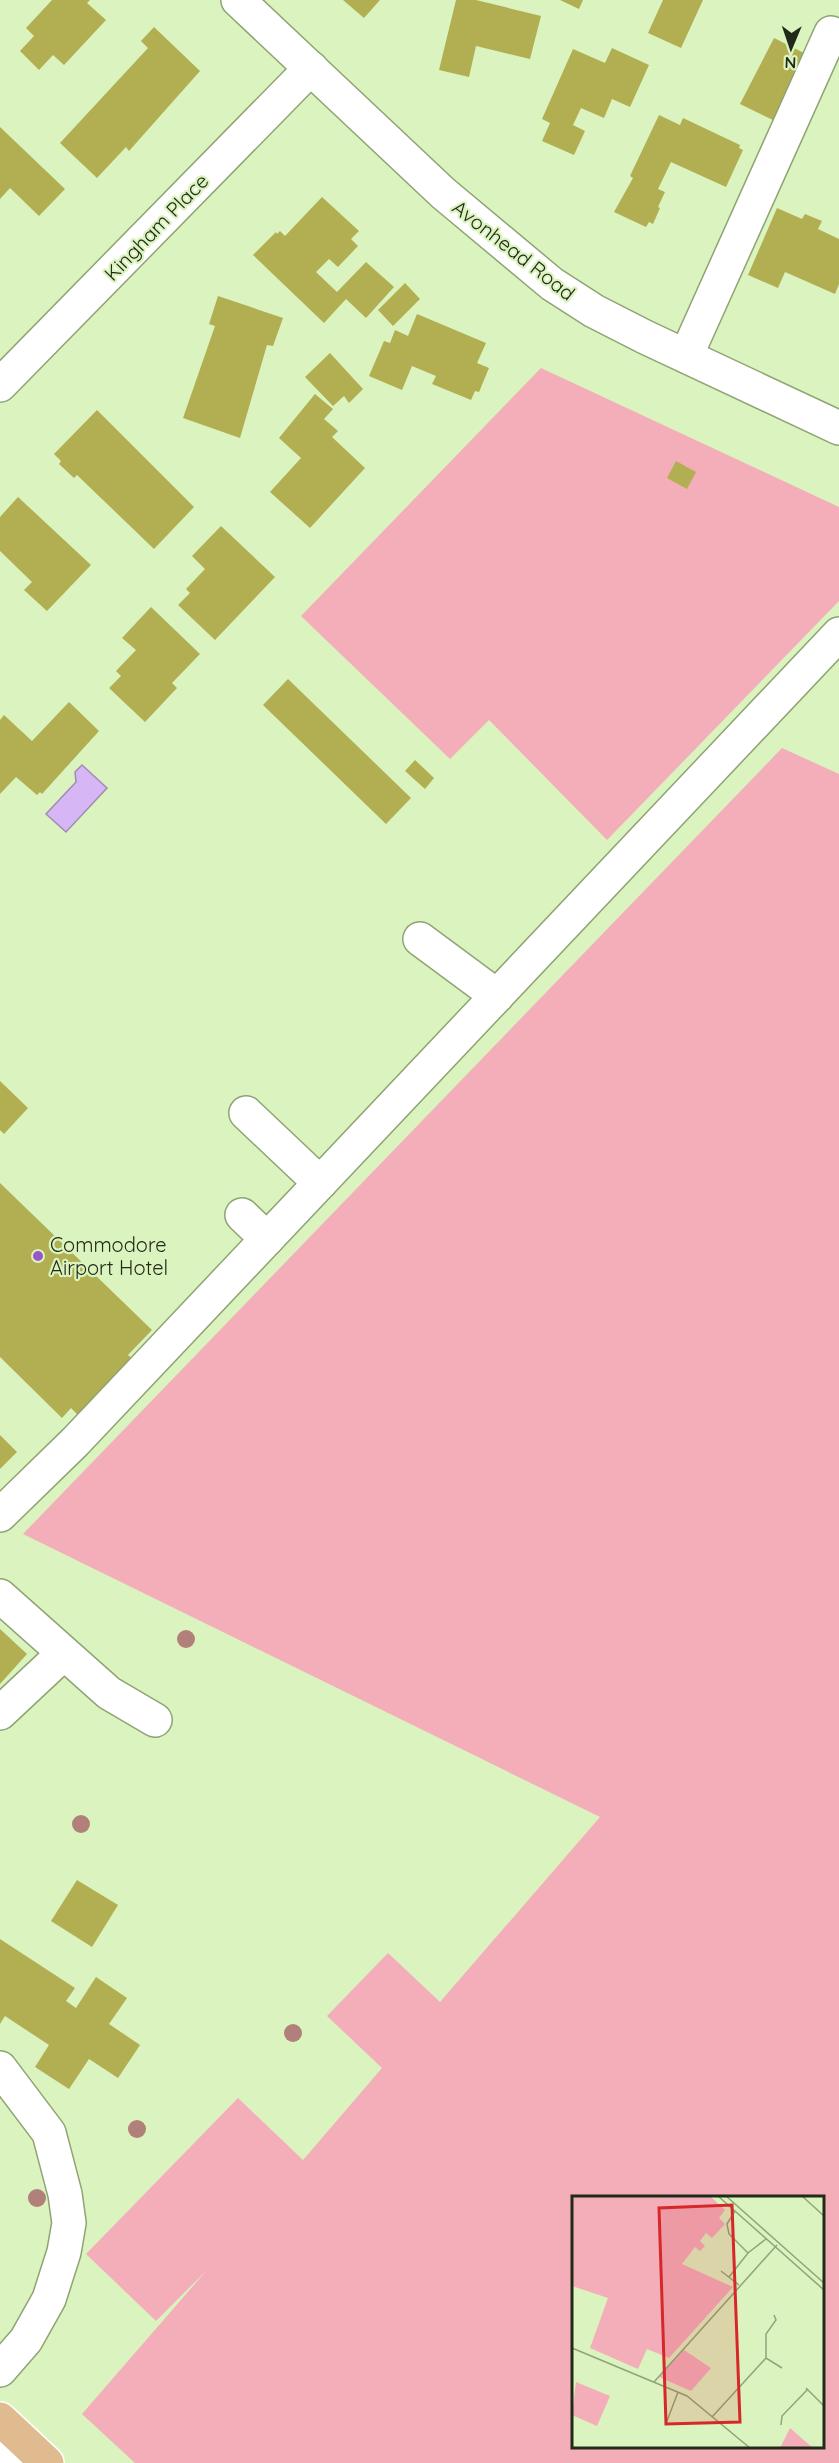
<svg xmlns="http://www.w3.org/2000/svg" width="839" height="2463" font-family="Quicksand,sans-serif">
<rect width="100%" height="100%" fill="#dbf3bf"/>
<!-- green -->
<g fill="#f3aeba" fill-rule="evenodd">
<polygon points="541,368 839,507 839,601 607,840 489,720 450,759 301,616"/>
<path d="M782 748 839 774V2463H135L82 2414 206 2271 156 2321 86 2254 238 2098 303 2160 382 2068 327 2016 388 1953 440 2002 600 1817 23 1534ZM574 2198H822V2446H574Z"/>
</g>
<!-- water -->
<polygon fill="#d6b6f5" stroke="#a08cb2" stroke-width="1.5" points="82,765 107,788 66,832 46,814 76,782 75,772"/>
<!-- building -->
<g fill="#b1af51">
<polygon points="52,0 90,0 87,3 106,20 64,65 53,55 39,70 20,51 34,36 26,28"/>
<polygon points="343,0 380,0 364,18"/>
<polygon points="456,0 476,0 541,16 530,59 476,46 469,77 439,70"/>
<polygon points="560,0 583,0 579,9"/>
<polygon points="663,0 703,0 681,48 648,33"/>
<polygon points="154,27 200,71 129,151 126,147 97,178 60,143 148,48 141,41"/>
<polygon points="774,38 806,54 773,120 740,104"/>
<polygon points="612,48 649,65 630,107 612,99 604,118 581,108 573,125 585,131 574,155 542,141 550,123 542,119 573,49 605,63"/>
<polygon points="659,115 680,125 683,118 740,145 739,148 743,150 726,187 671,162 658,189 665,192 658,207 660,208 653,224 649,222 646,227 614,212 633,178 630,176"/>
<polygon points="0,127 65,189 39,216 10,188 0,199"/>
<polygon points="322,197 359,231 351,239 358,246 338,267 329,259 316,272 337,292 366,262 394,287 366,318 346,299 324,323 253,255 276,232 277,234 280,231 285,236"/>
<polygon points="777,208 802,219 805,214 822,221 818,229 839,239 839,284 835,294 785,272 778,288 748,275"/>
<polygon points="405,283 420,299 393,326 378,310"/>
<polygon points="218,296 283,318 273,346 267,345 240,438 183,418 215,326 209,324"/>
<polygon points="417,314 486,343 477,363 489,368 479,392 475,391 471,400 432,384 436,376 412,366 402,390 369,376 384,341 390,343 395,330 408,336"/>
<polygon points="330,353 363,389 349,403 344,396 333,406 305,377"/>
<polygon points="315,394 333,409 324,419 338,431 332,437 365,468 310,528 270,492 301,458 279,438"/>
<polygon points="97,410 194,507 154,549 77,475 74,478 59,464 61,461 54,454"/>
<polygon points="676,461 696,472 687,489 667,478"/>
<polygon points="18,497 91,565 47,611 24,590 32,582 0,551 0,517"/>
<polygon points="221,526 275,577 215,640 178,605 190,593 186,589 205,569 192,556"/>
<polygon points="151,607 200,654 172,683 177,688 145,722 109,688 121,676 116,671 136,650 122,638"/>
<polygon points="288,679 411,798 386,824 263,705"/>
<polygon points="69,702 99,731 42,794 40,792 37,795 16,777 0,794 0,720 4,715 32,741"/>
<polygon points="415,760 434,778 425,789 405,771"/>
<polygon points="0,1081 28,1108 4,1134 0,1130"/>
<polygon points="0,1183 152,1330 128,1355 137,1363 82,1419 71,1408 62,1418 0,1357"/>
<polygon points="0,1435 17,1452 0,1469"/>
<polygon points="0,1629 27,1654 0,1684"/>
<polygon points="77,1880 118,1905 92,1947 51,1921"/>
<polygon points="0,1939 75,1988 66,2001 76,2008 96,1977 127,1998 109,2024 140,2045 118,2078 89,2059 69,2089 35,2067 49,2045 5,2016 0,2024"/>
</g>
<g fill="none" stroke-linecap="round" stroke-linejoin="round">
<!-- minor casing -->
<g stroke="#8ea473" stroke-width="36">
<g id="minor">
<polyline points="238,0 443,193 552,284 594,311 645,337 839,428"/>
<polyline points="686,356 831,33"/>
<polyline points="0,385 311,68"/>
<polyline points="420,939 497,996"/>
<polyline points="246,1113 320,1183"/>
<polyline points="242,1215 267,1239"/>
<polyline points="0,1515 75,1442 839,634"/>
<polyline points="0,1596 109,1693 155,1720"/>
<polyline points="0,1713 63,1654"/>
<polyline points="0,2068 49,2133 65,2194 69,2223 64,2252 49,2299 26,2340 0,2370"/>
<polyline points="0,2456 6,2463"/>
</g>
</g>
<!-- major casing -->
<g stroke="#fff" stroke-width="36">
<polyline id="major" points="0,2419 47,2463"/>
</g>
<!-- minor -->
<use href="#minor" stroke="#fff" stroke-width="33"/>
<!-- major -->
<use href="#major" stroke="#e0bb8f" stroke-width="33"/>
</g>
<!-- trees -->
<g fill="#b2807b">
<circle cx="186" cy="1639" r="9"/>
<circle cx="81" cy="1824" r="9"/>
<circle cx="293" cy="2033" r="9"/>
<circle cx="137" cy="2129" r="9"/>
<circle cx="37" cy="2198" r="9"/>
</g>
<!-- markers -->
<circle fill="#9856cb" stroke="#dbf3bf" stroke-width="2" cx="38" cy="1256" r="6"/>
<g text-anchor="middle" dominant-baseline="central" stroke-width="4.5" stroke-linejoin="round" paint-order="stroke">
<!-- street labels -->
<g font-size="20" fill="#212a16" stroke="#dbf3bf">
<text transform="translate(156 227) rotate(-46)">Kingham Place</text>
<text transform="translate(514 250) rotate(38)">Avonhead Road</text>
</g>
<!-- poi labels -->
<g font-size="20" fill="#212a16" stroke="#dbf3bf" text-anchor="start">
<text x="50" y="1244">Commodore<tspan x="50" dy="23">Airport Hotel</tspan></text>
</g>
</g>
<!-- overview -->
<g transform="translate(572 2196)">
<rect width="252" height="252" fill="#dbf3bf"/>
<path d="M0 0H138L153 14 147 22 153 28 140 42 134 37 128 45 133 50 128 55 123 51 110 68 161 91 97 162 75 153 66 173 18 152 36 102 0 90ZM112 154 139 172 119 195 87 181ZM4 186 38 200 25 230 0 219ZM218 232 241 252H208Z" fill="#f3aeba"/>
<path fill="none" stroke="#91a37b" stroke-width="1.5" d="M146 0 252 94M154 0 252 87M230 0 252 20M163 15 155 28 157 38 176 57M149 75 167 89M157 81 176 57 194 43M0 152 115 200 178 252M194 162V138L204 124 202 119M82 186 205 49M234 192 252 210M140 221 194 162 210 172M95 225 106 196M209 229 210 220 235 194"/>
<path fill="#d62828" fill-opacity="0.15" stroke="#d62828" stroke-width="3" d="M160 9 168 226 94 228 87 12Z"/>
<rect width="252" height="252" fill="none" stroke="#212a16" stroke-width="3"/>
</g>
<!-- north arrow -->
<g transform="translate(791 48) rotate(182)" stroke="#dbf3bf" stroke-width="4.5" paint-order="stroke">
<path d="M0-4.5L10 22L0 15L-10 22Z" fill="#212a16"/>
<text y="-9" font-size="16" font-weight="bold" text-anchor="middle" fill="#212a16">N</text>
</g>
</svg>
